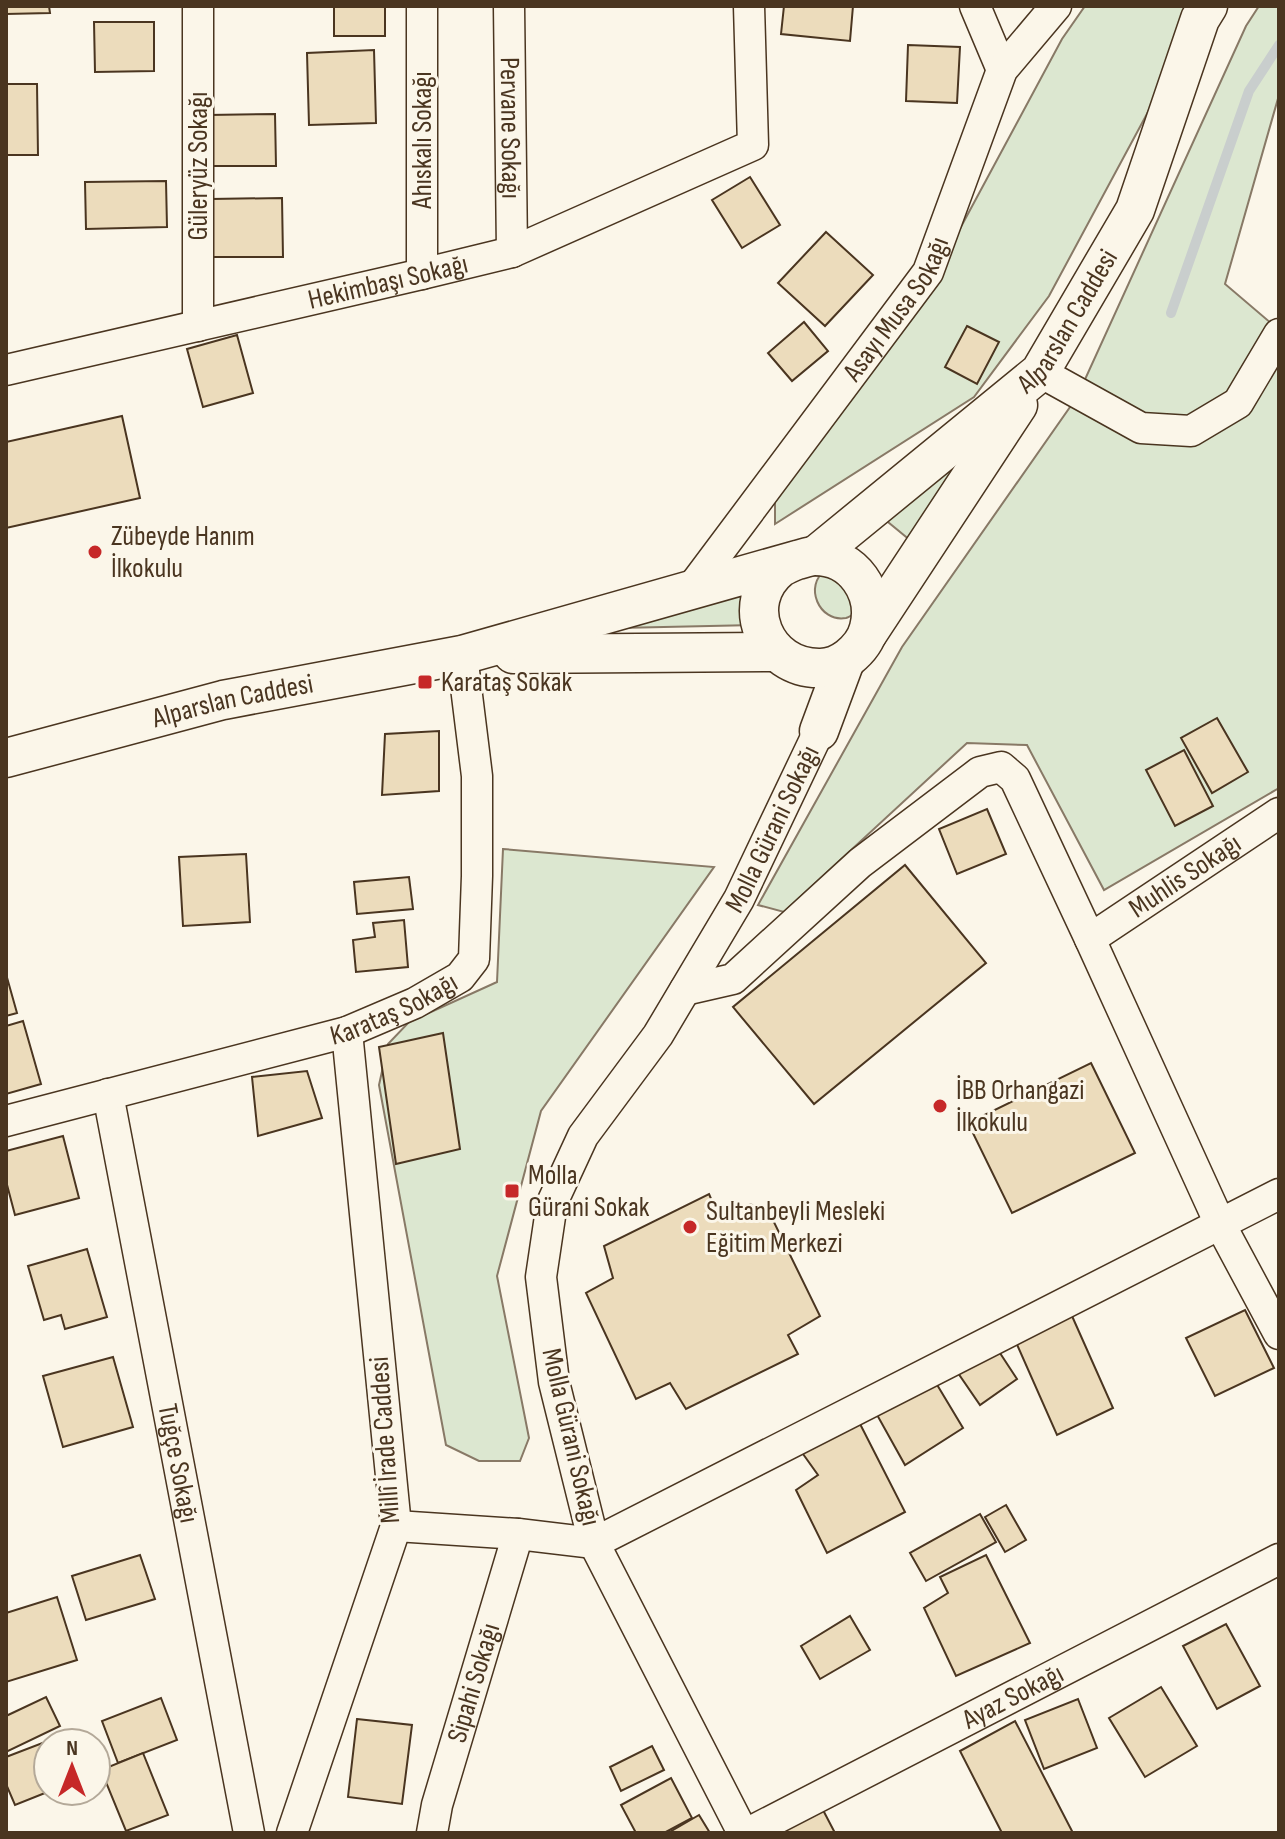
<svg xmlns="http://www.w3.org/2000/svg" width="1285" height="1839" font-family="'Sofia Sans Condensed',sans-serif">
<rect width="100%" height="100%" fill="#fbf6e9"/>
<!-- green -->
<g fill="#dce7d0" stroke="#887966" stroke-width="2">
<polygon points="1085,6 1205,6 1049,296 974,397 775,524 775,497 927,290 1062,39"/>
<polygon points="1259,6 1279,6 1279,95 1225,284 1279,330 1279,788 1104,890 1027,745 967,743 784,912 758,905 902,647 1077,397 1246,26"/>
<polygon points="1013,410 922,550 877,513"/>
<path d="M838 565 858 612C854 614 850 617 846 618 819 623 803 585 826 570 829 567 834 567 838 565Z"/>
<polygon points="750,571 755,625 526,630"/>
<polygon points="503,849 714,867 541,1111 497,1276 529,1438 520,1461 479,1461 446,1445 379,1085 388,1044 409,1022 497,982"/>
</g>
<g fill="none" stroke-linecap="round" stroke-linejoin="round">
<!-- stream -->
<polyline stroke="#c9cecd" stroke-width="10" points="1171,313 1249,91 1279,45"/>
</g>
<!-- building -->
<g fill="#ecdcbc" stroke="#4a3520" stroke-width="2">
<polygon points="6,6 49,6 50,13 6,14"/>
<rect x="334" y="6" width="51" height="30"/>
<polygon points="784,6 853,6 850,41 781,34"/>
<polygon points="94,22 154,22 154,71 95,72"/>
<polygon points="908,45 960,47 957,103 906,101"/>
<polygon points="374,50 376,123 309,125 307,53"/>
<polygon points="6,84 37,84 38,155 6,155"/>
<polygon points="275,114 276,166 209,166 208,115"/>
<polygon points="750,177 780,225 742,248 712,200"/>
<polygon points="166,181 167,227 86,229 85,182"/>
<polygon points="282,198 283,257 211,257 211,199"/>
<polygon points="826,232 873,275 825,326 778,283"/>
<polygon points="804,322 828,351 792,381 768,353"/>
<polygon points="967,326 999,342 977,384 945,367"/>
<polygon points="237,335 253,393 203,407 187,349"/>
<polygon points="122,416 140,498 6,528 6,442"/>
<polygon points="1217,718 1248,772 1212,793 1181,738"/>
<polygon points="439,731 439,791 382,795 385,734"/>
<polygon points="1184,750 1213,806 1175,826 1146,770"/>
<polygon points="987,809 1006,854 957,874 939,829"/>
<polygon points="246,854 250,922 183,926 179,857"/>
<polygon points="905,865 986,963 814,1104 733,1007"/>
<polygon points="409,877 413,909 357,914 354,882"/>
<polygon points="404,920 408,967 356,972 353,940 375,937 373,923"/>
<polygon points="6,974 17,1013 6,1016"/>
<polygon points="23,1021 41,1084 6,1094 6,1026"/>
<polygon points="443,1033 460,1149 396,1164 379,1047"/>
<polygon points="1091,1063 1135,1153 1012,1213 968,1123"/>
<polygon points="307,1071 322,1118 258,1136 252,1077"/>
<polygon points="63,1136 79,1198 15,1215 6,1181 6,1151"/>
<polygon points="709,1194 720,1220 750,1204 769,1212 820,1316 788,1335 798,1354 686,1409 670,1383 636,1399 586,1293 613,1278 604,1246"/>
<polygon points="87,1249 107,1317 65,1329 61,1315 44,1320 28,1266"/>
<polygon points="1245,1310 1274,1368 1215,1396 1186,1338"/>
<polygon points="1072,1316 1113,1408 1057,1435 1015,1340"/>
<polygon points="996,1347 1017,1379 980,1405 958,1373"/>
<polygon points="113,1357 133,1427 63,1447 43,1376"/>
<polygon points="936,1383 963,1428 905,1465 876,1413"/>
<polygon points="857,1418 905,1512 827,1553 796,1490 818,1475 798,1447"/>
<polygon points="1006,1505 1026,1540 1005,1552 985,1517"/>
<polygon points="980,1514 996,1542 926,1581 910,1553"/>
<polygon points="140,1555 155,1599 86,1620 72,1576"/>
<polygon points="986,1555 1030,1643 956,1676 924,1608 948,1593 940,1577"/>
<polygon points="57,1597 77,1660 6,1682 6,1613"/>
<polygon points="850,1616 870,1650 820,1679 801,1646"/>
<polygon points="1226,1624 1260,1686 1217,1709 1183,1646"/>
<polygon points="1161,1687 1197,1746 1145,1777 1109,1718"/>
<polygon points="46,1697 60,1726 6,1752 6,1716"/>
<polygon points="161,1698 177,1740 118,1763 102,1721"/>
<polygon points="1078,1699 1097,1748 1044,1769 1025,1720"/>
<polygon points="357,1719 412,1725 402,1804 348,1797"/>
<polygon points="1015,1721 1073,1833 1002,1833 960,1751"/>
<polygon points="58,1737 60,1743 48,1743 48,1791 50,1791 15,1805 6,1784 6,1757"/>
<polygon points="652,1746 664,1770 621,1791 610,1767"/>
<polygon points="143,1753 168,1815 126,1831 101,1770"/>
<polygon points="671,1778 692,1818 664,1833 636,1833 621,1805"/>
<polygon points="823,1810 835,1833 777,1833"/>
<polygon points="699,1815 710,1833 668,1833"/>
</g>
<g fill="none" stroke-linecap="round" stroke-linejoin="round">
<!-- minor casing -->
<g stroke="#4a3520" stroke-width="33">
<g id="minor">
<polyline points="198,6 198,326"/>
<polyline points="422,6 422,274"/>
<path id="s1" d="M509 6 512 252"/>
<polyline points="975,6 1002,70"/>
<path id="s2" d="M6 370 422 274 512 252 753 145 749 6"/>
<polyline points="1040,372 1141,428 1191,431 1238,403 1279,334"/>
<path id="s3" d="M691 589 928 272 1002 70 1056 6"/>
<path id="s4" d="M1090 939 1279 813"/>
<polyline points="685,990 733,979 860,863 980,772 1001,767 1015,779 1090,939 1220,1224 1279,1334"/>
<path id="s5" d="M108 1094 249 1833"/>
<path id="s6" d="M6 1121 347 1032 415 1003 460 977 474 959 477 876V776L462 655"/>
<polyline points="396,1526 518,1534 594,1543"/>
<polyline points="594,1543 1279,1194"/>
<polyline points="292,1833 396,1526 347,1032"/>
<path id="s7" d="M432 1833 437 1805 518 1534"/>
<path id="s8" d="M743 1833 594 1543 554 1382 541 1277 552 1203 583 1136 658 1035 739 899 819 731"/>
<path id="s9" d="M748 1833 1279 1559"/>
</g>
</g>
<!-- tertiary casing -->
<g stroke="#4a3520" stroke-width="41">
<g id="tertiary">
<path id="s10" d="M815 556 1040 372 1135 210 1200 19 1208 6"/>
<polyline points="868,633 1018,405"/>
<polyline points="513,654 775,652"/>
<polyline points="819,731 845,661"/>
<path id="s11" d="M6 758 223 700 462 655 797 560C802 559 809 556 815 556 854 556 878 593 869 628 866 641 858 650 848 658 840 664 830 668 820 668 765 669 737 603 780 568 785 565 792 562 797 560"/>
</g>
</g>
<!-- minor -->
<use href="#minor" stroke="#fbf6e9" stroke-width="30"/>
<!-- tertiary -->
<use href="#tertiary" stroke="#fbf6e9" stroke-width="38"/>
</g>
<!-- markers -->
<g fill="#c62828" stroke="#fbf6e9" stroke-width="3">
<circle cx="95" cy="552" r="8"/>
<rect x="417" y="674" width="16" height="16" rx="4"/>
<circle cx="940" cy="1106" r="8"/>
<rect x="504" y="1183" width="16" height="16" rx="4"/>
<circle cx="690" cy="1227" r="8"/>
</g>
<g text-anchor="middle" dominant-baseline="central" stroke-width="6" stroke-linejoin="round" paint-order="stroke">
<!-- street labels -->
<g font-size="28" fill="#4a3520" stroke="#fbf6e9">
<text stroke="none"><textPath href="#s1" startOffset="122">Pervane Sokağı</textPath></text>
<text transform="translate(422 140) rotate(-90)">Ahıskalı Sokağı</text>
<text transform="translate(198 166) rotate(-90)">Güleryüz Sokağı</text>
<text stroke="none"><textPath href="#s2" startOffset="392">Hekimbaşı Sokağı</textPath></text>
<text stroke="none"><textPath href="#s3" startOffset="348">Asayı Musa Sokağı</textPath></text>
<text stroke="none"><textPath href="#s10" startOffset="348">Alparslan Caddesi</textPath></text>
<text stroke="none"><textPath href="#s11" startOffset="234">Alparslan Caddesi</textPath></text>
<text stroke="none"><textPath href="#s8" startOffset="1108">Molla Gürani Sokağı</textPath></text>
<text stroke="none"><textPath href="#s4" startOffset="114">Muhlis Sokağı</textPath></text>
<text stroke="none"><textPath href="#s6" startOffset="404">Karataş Sokağı</textPath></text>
<text transform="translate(571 1437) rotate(77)">Molla Gürani Sokağı</text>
<text transform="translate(385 1440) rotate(-94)">Millî İrade Caddesi</text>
<text stroke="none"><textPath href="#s5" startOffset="376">Tuğçe Sokağı</textPath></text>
<text stroke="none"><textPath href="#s7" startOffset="156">Sipahi Sokağı</textPath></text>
<text stroke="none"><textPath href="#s9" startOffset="298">Ayaz Sokağı</textPath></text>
</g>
<!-- poi labels -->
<g font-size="28" fill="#4a3520" stroke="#fbf6e9" text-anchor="start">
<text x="111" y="536">Zübeyde Hanım<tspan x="111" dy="32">İlkokulu</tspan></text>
<text x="441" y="682">Karataş Sokak</text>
<text x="956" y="1090">İBB Orhangazi<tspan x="956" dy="32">İlkokulu</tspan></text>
<text x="528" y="1175">Molla<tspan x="528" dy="32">Gürani Sokak</tspan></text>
<text x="706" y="1211">Sultanbeyli Mesleki<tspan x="706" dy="32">Eğitim Merkezi</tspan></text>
</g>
</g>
<!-- border -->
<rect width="1285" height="1839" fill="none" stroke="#4a3520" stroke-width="16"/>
<!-- north arrow -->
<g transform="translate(72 1767)"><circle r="38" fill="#fbf6e9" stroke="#b4a999" stroke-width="2"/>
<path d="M0-6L14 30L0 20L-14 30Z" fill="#c62828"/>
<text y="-12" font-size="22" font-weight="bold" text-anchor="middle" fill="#4a3520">N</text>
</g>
</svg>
